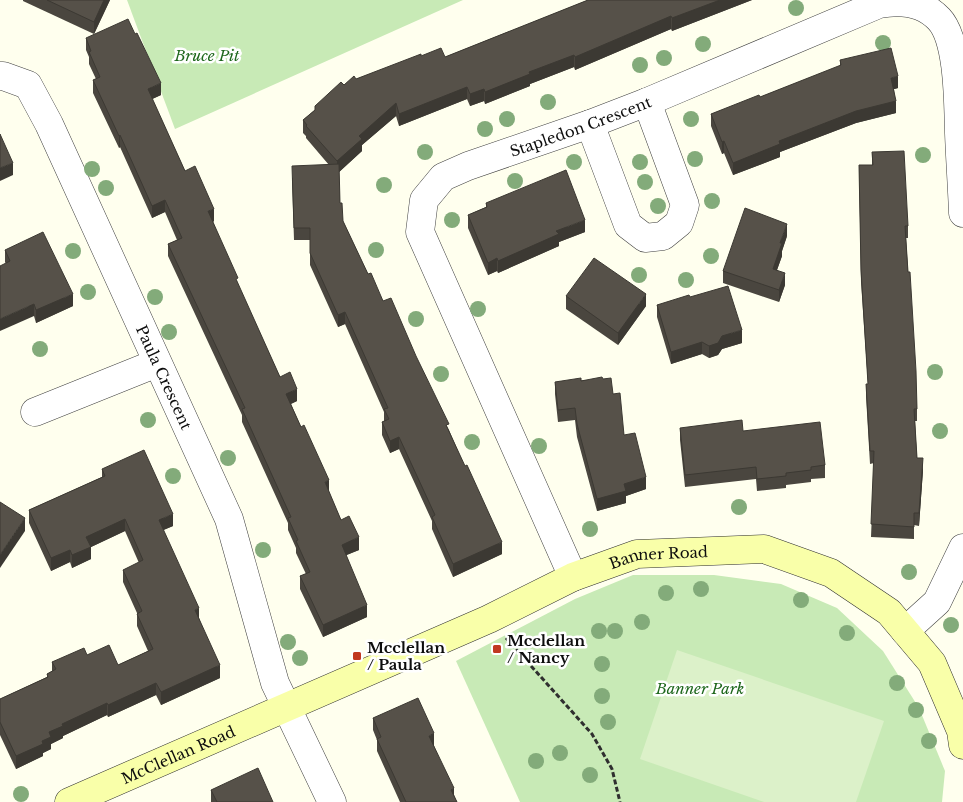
<svg xmlns="http://www.w3.org/2000/svg" width="963" height="802" font-family="'Libre Baskerville',serif">
<rect width="100%" height="100%" fill="#ffe"/>
<!-- green -->
<g fill="#c8eab6">
<polygon points="127,0 463,0 175,129"/>
<polygon points="633,575 714,575 781,584 837,608 883,651 919,708 945,771 942,802 520,802 456,661 575,599"/>
</g>
<!-- pitch -->
<polygon fill="#dcf1c9" points="677,650 884,721 856,802 764,802 640,759"/>
<g fill="none" stroke-linecap="round" stroke-linejoin="round">
<!-- street casing -->
<g stroke="#404040" stroke-width="29">
<g id="street">
<path id="s1" d="M0 76H3L28 85 49 124 229 519 275 683 332 802"/>
<polyline points="590,124 628,225 645,238 663,236 679,223 685,205 647,102"/>
<polyline points="35,412 157,363"/>
<path id="s2" d="M573 577 420 232 424 200 443 177 468 166 590 124 647 102 879 4C900 0 923 2 939 19 959 40 958 104 959 133 960 160 962 186 963 213"/>
<polyline points="905,631 937,602 963,548"/>
</g>
</g>
<!-- secondary casing -->
<g stroke="#2f2f2f" stroke-width="29">
<g id="secondary">
<path id="s3" d="M69 802 489 619 573 577 637 554 764 549 831 573 889 612 932 663 961 731 963 745"/>
</g>
</g>
<!-- path -->
<polyline stroke="#2f2f2f" stroke-width="3" stroke-dasharray="5 2.5" stroke-linecap="butt" points="506,638 592,734 612,769 620,802"/>
<!-- street -->
<use href="#street" stroke="#fff" stroke-width="28"/>
<!-- secondary -->
<use href="#secondary" stroke="#f9ffa9" stroke-width="28"/>
</g>
<!-- trees -->
<g fill="#83ab7a">
<circle cx="796" cy="8" r="8"/>
<circle cx="883" cy="43" r="8"/>
<circle cx="703" cy="44" r="8"/>
<circle cx="664" cy="58" r="8"/>
<circle cx="640" cy="65" r="8"/>
<circle cx="548" cy="102" r="8"/>
<circle cx="507" cy="119" r="8"/>
<circle cx="691" cy="119" r="8"/>
<circle cx="485" cy="129" r="8"/>
<circle cx="425" cy="152" r="8"/>
<circle cx="923" cy="155" r="8"/>
<circle cx="695" cy="159" r="8"/>
<circle cx="574" cy="162" r="8"/>
<circle cx="640" cy="162" r="8"/>
<circle cx="92" cy="169" r="8"/>
<circle cx="515" cy="181" r="8"/>
<circle cx="645" cy="182" r="8"/>
<circle cx="384" cy="185" r="8"/>
<circle cx="106" cy="188" r="8"/>
<circle cx="712" cy="201" r="8"/>
<circle cx="658" cy="206" r="8"/>
<circle cx="452" cy="220" r="8"/>
<circle cx="376" cy="250" r="8"/>
<circle cx="73" cy="251" r="8"/>
<circle cx="711" cy="256" r="8"/>
<circle cx="639" cy="275" r="8"/>
<circle cx="686" cy="280" r="8"/>
<circle cx="88" cy="292" r="8"/>
<circle cx="155" cy="297" r="8"/>
<circle cx="478" cy="309" r="8"/>
<circle cx="416" cy="319" r="8"/>
<circle cx="169" cy="332" r="8"/>
<circle cx="40" cy="349" r="8"/>
<circle cx="935" cy="372" r="8"/>
<circle cx="441" cy="374" r="8"/>
<circle cx="148" cy="420" r="8"/>
<circle cx="940" cy="431" r="8"/>
<circle cx="472" cy="442" r="8"/>
<circle cx="539" cy="446" r="8"/>
<circle cx="228" cy="458" r="8"/>
<circle cx="173" cy="476" r="8"/>
<circle cx="739" cy="507" r="8"/>
<circle cx="590" cy="529" r="8"/>
<circle cx="263" cy="550" r="8"/>
<circle cx="909" cy="572" r="8"/>
<circle cx="701" cy="589" r="8"/>
<circle cx="666" cy="593" r="8"/>
<circle cx="801" cy="600" r="8"/>
<circle cx="642" cy="622" r="8"/>
<circle cx="951" cy="625" r="8"/>
<circle cx="599" cy="631" r="8"/>
<circle cx="615" cy="631" r="8"/>
<circle cx="847" cy="633" r="8"/>
<circle cx="288" cy="642" r="8"/>
<circle cx="300" cy="658" r="8"/>
<circle cx="602" cy="664" r="8"/>
<circle cx="897" cy="683" r="8"/>
<circle cx="602" cy="696" r="8"/>
<circle cx="916" cy="710" r="8"/>
<circle cx="608" cy="722" r="8"/>
<circle cx="929" cy="741" r="8"/>
<circle cx="560" cy="753" r="8"/>
<circle cx="536" cy="761" r="8"/>
<circle cx="590" cy="775" r="8"/>
<circle cx="21" cy="794" r="8"/>
</g>
<!-- wall -->
<g fill="#4a463f">
<polygon points="23,0 110,0 94,34 23,1"/>
<polygon points="588,0 752,0 672,31 671,29 575,70 574,67 530,84 530,86 485,104 484,101 470,106 467,99 399,126 396,116 362,145 362,151 339,172 340,203 343,221 368,274 383,301 449,430 502,554 453,577 432,529 432,521 399,449 390,453 382,435 382,422 384,421 384,412 345,324 338,327 310,265 310,240 294,240 292,178 329,165 306,138 306,136 303,133 303,120 344,85 356,79 421,56 445,57"/>
<polygon points="86,38 161,95 152,99 185,171 214,221 213,222 238,285 280,377 297,401 291,404 341,520 359,550 346,555 367,617 323,637 300,589 300,576 306,574 296,553 296,548 288,530 288,523 242,422 242,415 168,256 168,244 177,240 165,212 152,218 120,147 119,148 93,93 93,80 96,79 89,64 89,57 86,50"/>
<polygon points="840,60 898,88 894,89 896,113 856,123 780,152 780,157 733,175 724,153 722,154 711,126 711,114 760,97 840,66"/>
<polygon points="872,152 908,226 908,238 906,238 917,409 917,421 915,421 917,458 923,470 919,526 914,525 914,539 871,537 874,463 870,464 866,396 866,384 868,384 861,282 859,165 872,165"/>
<polygon points="486,203 585,232 559,242 559,246 498,273 497,271 488,275 468,228 468,215 486,207"/>
<polygon points="787,236 782,251 782,256 777,270 785,285 779,302 723,283 723,271"/>
<polygon points="5,250 73,306 36,323 34,316 5,262"/>
<polygon points="566,296 646,306 618,345 566,309"/>
<polygon points="690,297 742,343 722,349 718,355 709,358 702,354 671,364 657,317 657,305"/>
<polygon points="603,379 613,394 624,435 646,489 626,496 626,503 597,511 577,437 575,420 558,422 555,394 555,382"/>
<polygon points="680,428 743,431 825,465 825,478 811,479 811,482 786,485 786,488 757,491 756,479 685,487 680,440"/>
<polygon points="102,469 173,526 163,530 199,618 220,678 161,705 156,695 108,717 107,715 63,736 63,738 51,744 51,749 43,753 43,756 16,769 0,735 0,699 47,677 47,674 52,671 52,662 87,655 118,665 148,651 137,626 137,613 123,582 123,570 139,563 125,531 91,547 91,559 72,568 70,562 51,571 29,523 29,510 102,477"/>
<polygon points="373,718 434,746 457,802 400,802 377,751 377,740 373,730"/>
<polygon points="211,790 273,802 211,802"/>
</g>
<!-- shaded-wall -->
<g fill="#3c3933">
<polygon points="104,0 110,0 94,34 94,22"/>
<polygon points="720,0 752,0 672,31 672,18"/>
<polygon points="671,16 671,29 575,70 575,57"/>
<polygon points="574,55 574,67 530,84 530,86 485,104 485,92 529,72"/>
<polygon points="898,76 898,88 891,90 891,78"/>
<polygon points="161,83 161,95 148,101 148,89"/>
<polygon points="467,87 467,99 399,126 399,114"/>
<polygon points="484,89 484,101 470,106 470,94"/>
<polygon points="896,101 896,113 856,123 780,152 780,157 733,175 733,163 779,141 856,111"/>
<polygon points="396,103 396,116 362,145 362,151 337,174 337,161 359,136"/>
<polygon points="120,135 120,147 119,148 119,136"/>
<polygon points="724,141 724,153 722,154 722,142"/>
<polygon points="13,163 13,175 0,181 0,168"/>
<polygon points="165,200 165,212 152,218 152,206"/>
<polygon points="214,209 214,221 208,224 208,211"/>
<polygon points="585,220 585,232 559,242 559,246 498,273 498,261 556,231"/>
<polygon points="787,224 787,236 782,251 782,256 773,281 773,269 780,243"/>
<polygon points="497,258 497,271 488,275 488,263"/>
<polygon points="785,273 785,285 779,302 779,290"/>
<polygon points="73,294 73,306 36,323 36,310"/>
<polygon points="646,294 646,306 618,345 618,333"/>
<polygon points="34,304 34,316 0,331 0,319"/>
<polygon points="345,312 345,324 338,327 338,315"/>
<polygon points="742,330 742,343 722,349 718,355 709,358 709,346 722,336"/>
<polygon points="702,342 702,354 671,364 671,352"/>
<polygon points="297,389 297,401 286,406 286,394"/>
<polygon points="399,437 399,449 390,453 390,441"/>
<polygon points="923,458 923,470 919,526 919,513"/>
<polygon points="646,477 646,489 626,496 626,503 597,511 597,499 624,484"/>
<polygon points="329,480 329,493 325,482"/>
<polygon points="173,514 173,526 159,532 159,520"/>
<polygon points="25,518 25,531 0,568 0,555"/>
<polygon points="125,519 125,531 91,547 91,559 72,568 72,555 86,537"/>
<polygon points="359,537 359,550 342,557 342,545"/>
<polygon points="502,542 502,554 453,577 453,564"/>
<polygon points="70,550 70,562 51,571 51,558"/>
<polygon points="367,605 367,617 323,637 323,625"/>
<polygon points="199,608 199,620 195,610"/>
<polygon points="220,665 220,678 161,705 161,692"/>
<polygon points="156,683 156,695 108,717 108,705"/>
<polygon points="107,703 107,715 63,736 63,738 51,744 51,749 43,753 43,756 16,769 16,756 42,741 49,732 62,724"/>
<polygon points="434,733 434,746 429,748 429,736"/>
<polygon points="454,788 454,800 451,790"/>
</g>
<!-- building -->
<g fill="#565149" stroke="#3c3933">
<polygon points="47,0 104,0 94,22"/>
<polygon points="588,0 720,0 672,18 671,16 575,57 574,55 529,72 530,74 485,92 484,89 470,94 467,87 399,114 396,103 359,136 362,139 337,161 306,126 307,125 303,120 315,110 315,106 341,82 344,85 354,76 356,79 421,54 421,56 441,48 445,57"/>
<polygon points="128,19 135,34 137,33 161,83 148,89 185,171 195,166 214,209 208,211 238,278 236,279 280,377 290,372 297,389 286,394 301,427 304,425 329,480 325,482 341,520 349,516 359,537 342,545 367,605 323,625 300,576 310,572 296,541 298,540 288,518 291,517 242,409 245,408 168,244 182,238 165,200 152,206 120,135 119,136 93,80 100,77 89,52 91,51 86,38"/>
<polygon points="891,48 898,76 891,78 896,101 856,111 779,141 780,144 733,163 724,141 722,142 711,114 759,95 760,97 841,65 840,60"/>
<polygon points="0,134 13,163 0,168"/>
<polygon points="904,151 908,226 905,226 908,272 910,272 916,371 917,409 914,409 917,458 923,458 919,513 914,513 914,527 871,524 874,451 870,451 866,384 868,384 861,270 859,165 873,165 872,152"/>
<polygon points="339,164 340,203 342,203 343,221 368,274 371,273 383,301 391,298 416,356 449,424 446,425 465,466 467,465 502,542 453,564 432,517 435,515 399,437 390,441 382,422 389,419 384,409 388,408 345,312 338,315 310,253 310,228 294,228 292,166"/>
<polygon points="566,170 585,220 556,231 559,234 498,261 497,258 488,263 468,215 487,207 486,203"/>
<polygon points="745,208 787,224 780,243 782,243 773,269 785,273 779,290 723,271"/>
<polygon points="43,232 73,294 36,310 34,304 0,319 0,266 10,261 5,250"/>
<polygon points="594,258 646,294 618,333 566,296"/>
<polygon points="728,286 742,330 722,336 718,343 709,346 702,342 671,352 657,305 689,295 690,297"/>
<polygon points="602,377 603,379 611,378 613,394 620,393 624,435 635,433 646,477 624,484 626,491 597,499 577,424 575,408 558,410 555,382 581,378 581,381"/>
<polygon points="742,420 743,431 820,422 825,465 811,467 811,470 786,473 786,476 757,479 756,467 685,475 680,428"/>
<polygon points="144,450 173,514 159,520 199,608 195,610 220,665 161,692 156,683 108,705 107,703 62,724 63,726 49,732 51,737 42,741 43,744 16,756 0,722 0,699 48,677 47,674 56,669 52,662 84,648 87,655 109,645 118,665 153,649 137,614 142,611 123,570 143,560 125,519 86,537 91,547 72,555 70,550 51,558 29,510 105,476 102,469"/>
<polygon points="0,502 25,518 0,555"/>
<polygon points="418,698 434,733 429,736 454,788 451,790 457,802 406,802 377,739 381,737 373,718"/>
<polygon points="258,768 273,802 217,802 211,790"/>
</g>
<!-- markers -->
<g fill="#c13822" stroke="#fff" stroke-width="2">
<rect x="492" y="644" width="10" height="10" rx="2.5"/>
<rect x="352" y="651" width="10" height="10" rx="2.5"/>
</g>
<g text-anchor="middle" dominant-baseline="central" stroke-width="5" stroke-linejoin="round" paint-order="stroke">
<!-- park labels -->
<g font-size="15" font-style="italic" fill="#1e671c" stroke="#fff">
<text x="207" y="55">Bruce Pit</text>
<text x="700" y="688">Banner Park</text>
</g>
<!-- street labels -->
<g font-size="15" fill="#0d0d0d" stroke="#fff">
<text stroke="none"><textPath href="#s2" startOffset="586">Stapledon Crescent</textPath></text>
<text stroke="none"><textPath href="#s1" startOffset="352">Paula Crescent</textPath></text>
<text stroke="none"><textPath href="#s3" startOffset="641">Banner Road</textPath></text>
<text stroke="none"><textPath href="#s3" startOffset="119">McClellan Road</textPath></text>
</g>
<!-- poi labels -->
<g font-size="15" font-weight="bold" fill="#0d0d0d" stroke="#fff" text-anchor="start">
<text x="507" y="640">Mcclellan<tspan x="507" dy="17">/ Nancy</tspan></text>
<text x="367" y="647">Mcclellan<tspan x="367" dy="17">/ Paula</tspan></text>
</g>
</g>
</svg>
